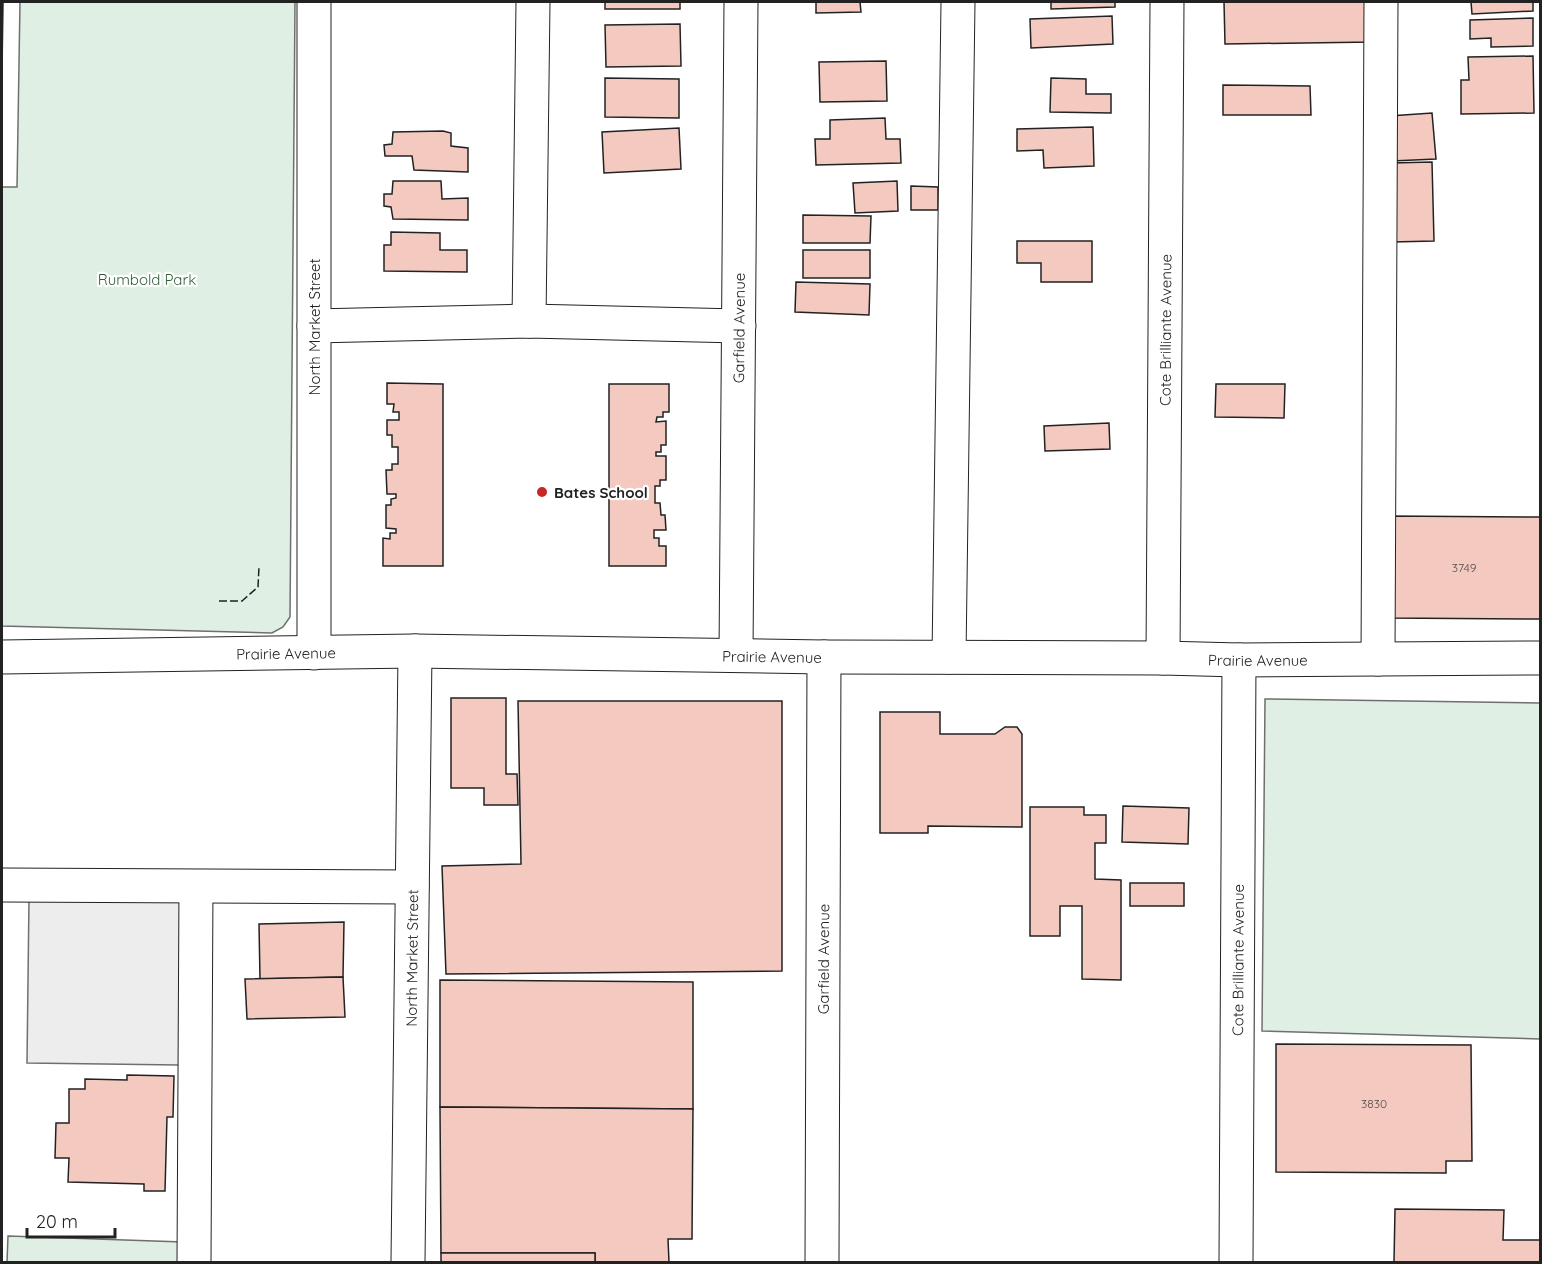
<svg xmlns="http://www.w3.org/2000/svg" width="1542" height="1264" font-family="Quicksand,sans-serif">
<rect width="100%" height="100%" fill="#fff"/>
<!-- green -->
<g fill="#e0efe3" stroke="#6f6f6f" stroke-width="1.5">
<polygon points="20,2 295,2 290,617 283,627 272,633 2,626 2,187 17,187"/>
<polygon points="1265,699 1540,703 1540,1039 1262,1031"/>
<polygon points="8,1236 183,1242 183,1262 7,1262"/>
</g>
<!-- parking -->
<polygon fill="#ededed" stroke="#6f6f6f" stroke-width="1.5" points="29,899 181,901 179,1065 27,1063"/>
<!-- building -->
<g fill="#f3c9c0" stroke="#222" stroke-width="1.5">
<polygon points="2,2 3,2 2,71"/>
<rect x="605" y="2" width="75" height="7"/>
<polygon points="816,2 860,2 861,12 816,13"/>
<polygon points="1051,2 1115,2 1115,7 1051,9"/>
<polygon points="1224,2 1372,2 1373,42 1225,44"/>
<polygon points="1471,2 1533,2 1533,11 1472,14"/>
<polygon points="1112,16 1113,44 1031,48 1030,19"/>
<polygon points="1533,18 1533,46 1491,47 1491,38 1470,39 1470,20"/>
<polygon points="680,24 681,66 606,67 605,25"/>
<polygon points="1533,56 1534,113 1461,114 1461,80 1469,80 1468,57"/>
<polygon points="886,61 887,101 820,102 819,62"/>
<polygon points="605,78 679,79 679,118 605,117"/>
<polygon points="1051,78 1086,79 1086,94 1111,94 1111,113 1050,112"/>
<polygon points="1223,85 1310,86 1311,115 1223,115"/>
<polygon points="1432,113 1436,159 1392,161 1389,116"/>
<polygon points="885,118 886,139 900,139 901,163 816,165 815,139 830,139 830,120"/>
<polygon points="1093,127 1094,166 1044,168 1043,150 1017,151 1017,129"/>
<polygon points="679,128 681,169 604,173 602,132"/>
<polygon points="443,131 451,133 451,146 468,148 468,172 414,170 412,156 385,156 384,145 392,144 393,132"/>
<polygon points="1432,162 1434,241 1392,242 1391,163"/>
<polygon points="393,181 441,181 442,199 468,198 468,220 393,219 391,207 384,206 384,194 392,194"/>
<polygon points="897,181 898,211 855,213 853,183"/>
<polygon points="911,186 938,187 938,210 911,210"/>
<polygon points="803,215 871,216 870,243 803,243"/>
<polygon points="391,232 440,233 440,250 467,250 467,272 384,271 384,245 391,245"/>
<polygon points="1017,241 1092,241 1092,282 1041,282 1041,263 1017,263"/>
<rect x="803" y="250" width="67" height="28"/>
<polygon points="796,282 870,284 869,315 795,312"/>
<polygon points="387,383 443,384 443,566 383,566 383,538 390,539 390,533 396,533 396,529 386,528 386,505 391,505 391,499 396,498 396,494 387,494 386,470 392,470 392,464 398,464 398,447 392,447 392,435 387,435 387,420 399,420 399,412 393,412 394,404 387,404"/>
<polygon points="609,384 669,384 669,412 663,412 663,417 657,417 656,422 666,421 666,445 661,445 661,452 656,452 656,456 666,456 666,480 660,480 660,486 655,486 655,503 660,503 661,515 665,515 666,530 654,530 654,538 659,538 659,546 666,546 666,566 609,566"/>
<polygon points="1216,384 1285,384 1284,418 1215,417"/>
<polygon points="1109,423 1110,449 1045,451 1044,426"/>
<polygon points="1387,516 1540,517 1540,619 1387,618"/>
<polygon points="451,698 506,698 506,774 517,774 518,805 484,805 484,788 451,788"/>
<polygon points="518,701 782,701 782,971 446,974 442,866 521,864"/>
<polygon points="880,712 940,712 940,734 995,734 1005,727 1017,727 1022,734 1022,827 928,826 928,833 880,833"/>
<polygon points="1123,806 1189,808 1188,844 1122,842"/>
<polygon points="1030,807 1084,807 1084,815 1106,815 1106,843 1095,843 1095,879 1121,880 1121,980 1082,979 1082,906 1060,906 1060,936 1030,936"/>
<rect x="1130" y="883" width="54" height="23"/>
<polygon points="344,922 343,977 260,979 259,924"/>
<polygon points="343,977 345,1017 247,1019 245,979"/>
<polygon points="440,980 693,982 693,1109 440,1107"/>
<polygon points="1276,1044 1471,1045 1472,1161 1446,1161 1446,1173 1276,1172"/>
<polygon points="127,1075 174,1076 173,1117 167,1117 165,1191 144,1191 144,1184 68,1182 69,1158 55,1158 56,1123 69,1123 69,1089 85,1089 85,1079 127,1080"/>
<polygon points="440,1107 693,1109 692,1239 668,1239 669,1262 595,1262 595,1253 441,1253"/>
<polygon points="1395,1209 1504,1210 1503,1240 1540,1240 1540,1262 1394,1262"/>
<rect x="441" y="1253" width="154" height="9"/>
</g>
<g fill="none" stroke-linecap="round" stroke-linejoin="round">
<!-- minor casing -->
<g stroke="#222" stroke-width="35">
<g id="minor">
<polyline points="314,2 314,653"/>
<polyline points="529,321 533,2"/>
<polyline points="314,326 529,321 739,326"/>
<path id="s1" d="M736 655 741 2"/>
<path id="s2" d="M2 657 415 651 824 657 1163 658 1239 660 1540 658"/>
<polyline points="949,657 958,2"/>
<path id="s3" d="M1163 658 1167 2"/>
<polyline points="1378,659 1381,2"/>
<polyline points="2,885 412,887"/>
<polyline points="194,1262 196,887"/>
<path id="s4" d="M408 1262 415 651"/>
<path id="s5" d="M822 1262 824 657"/>
<path id="s6" d="M1236 1262 1239 660"/>
</g>
</g>
<!-- minor -->
<use href="#minor" stroke="#fff" stroke-width="33"/>
<!-- fence -->
<polyline stroke="#222" stroke-width="1.5" stroke-dasharray="8 3" stroke-linecap="butt" points="219,601 242,601 258,587 259,567"/>
</g>
<!-- markers -->
<circle fill="#c62828" stroke="#fff" stroke-width="2" cx="542" cy="492" r="6"/>
<g text-anchor="middle" dominant-baseline="central" stroke-width="4.5" stroke-linejoin="round" paint-order="stroke">
<!-- number labels -->
<g font-size="12" fill="#564c4a">
<text x="1464" y="567">3749</text>
<text x="1374" y="1103">3830</text>
</g>
<!-- park labels -->
<g font-size="15" fill="#2f5e38" stroke="#fff">
<text x="147" y="279">Rumbold Park</text>
</g>
<!-- street labels -->
<g font-size="15" fill="#222" stroke="#fff">
<text transform="translate(314 327) rotate(-90)">North Market Street</text>
<text stroke="none"><textPath href="#s1" startOffset="327">Garfield Avenue</textPath></text>
<text stroke="none"><textPath href="#s3" startOffset="328">Cote Brilliante Avenue</textPath></text>
<text stroke="none"><textPath href="#s2" startOffset="284">Prairie Avenue</textPath></text>
<text stroke="none"><textPath href="#s2" startOffset="770">Prairie Avenue</textPath></text>
<text stroke="none"><textPath href="#s2" startOffset="1256">Prairie Avenue</textPath></text>
<text stroke="none"><textPath href="#s4" startOffset="304">North Market Street</textPath></text>
<text stroke="none"><textPath href="#s5" startOffset="303">Garfield Avenue</textPath></text>
<text stroke="none"><textPath href="#s6" startOffset="302">Cote Brilliante Avenue</textPath></text>
</g>
<!-- poi labels -->
<g font-size="15" font-weight="bold" fill="#222" stroke="#fff" text-anchor="start">
<text x="554" y="492">Bates School</text>
</g>
</g>
<!-- border -->
<rect width="1542" height="1264" fill="none" stroke="#222222" stroke-width="6"/>
<!-- scale -->
<path d="M27 1228v9h88v-9" fill="none" stroke="#222222" stroke-width="3"/>
<text x="36" y="1228" font-size="18" fill="#222222" stroke="#ffffff" stroke-width="4.5" paint-order="stroke">20 m</text>
</svg>
